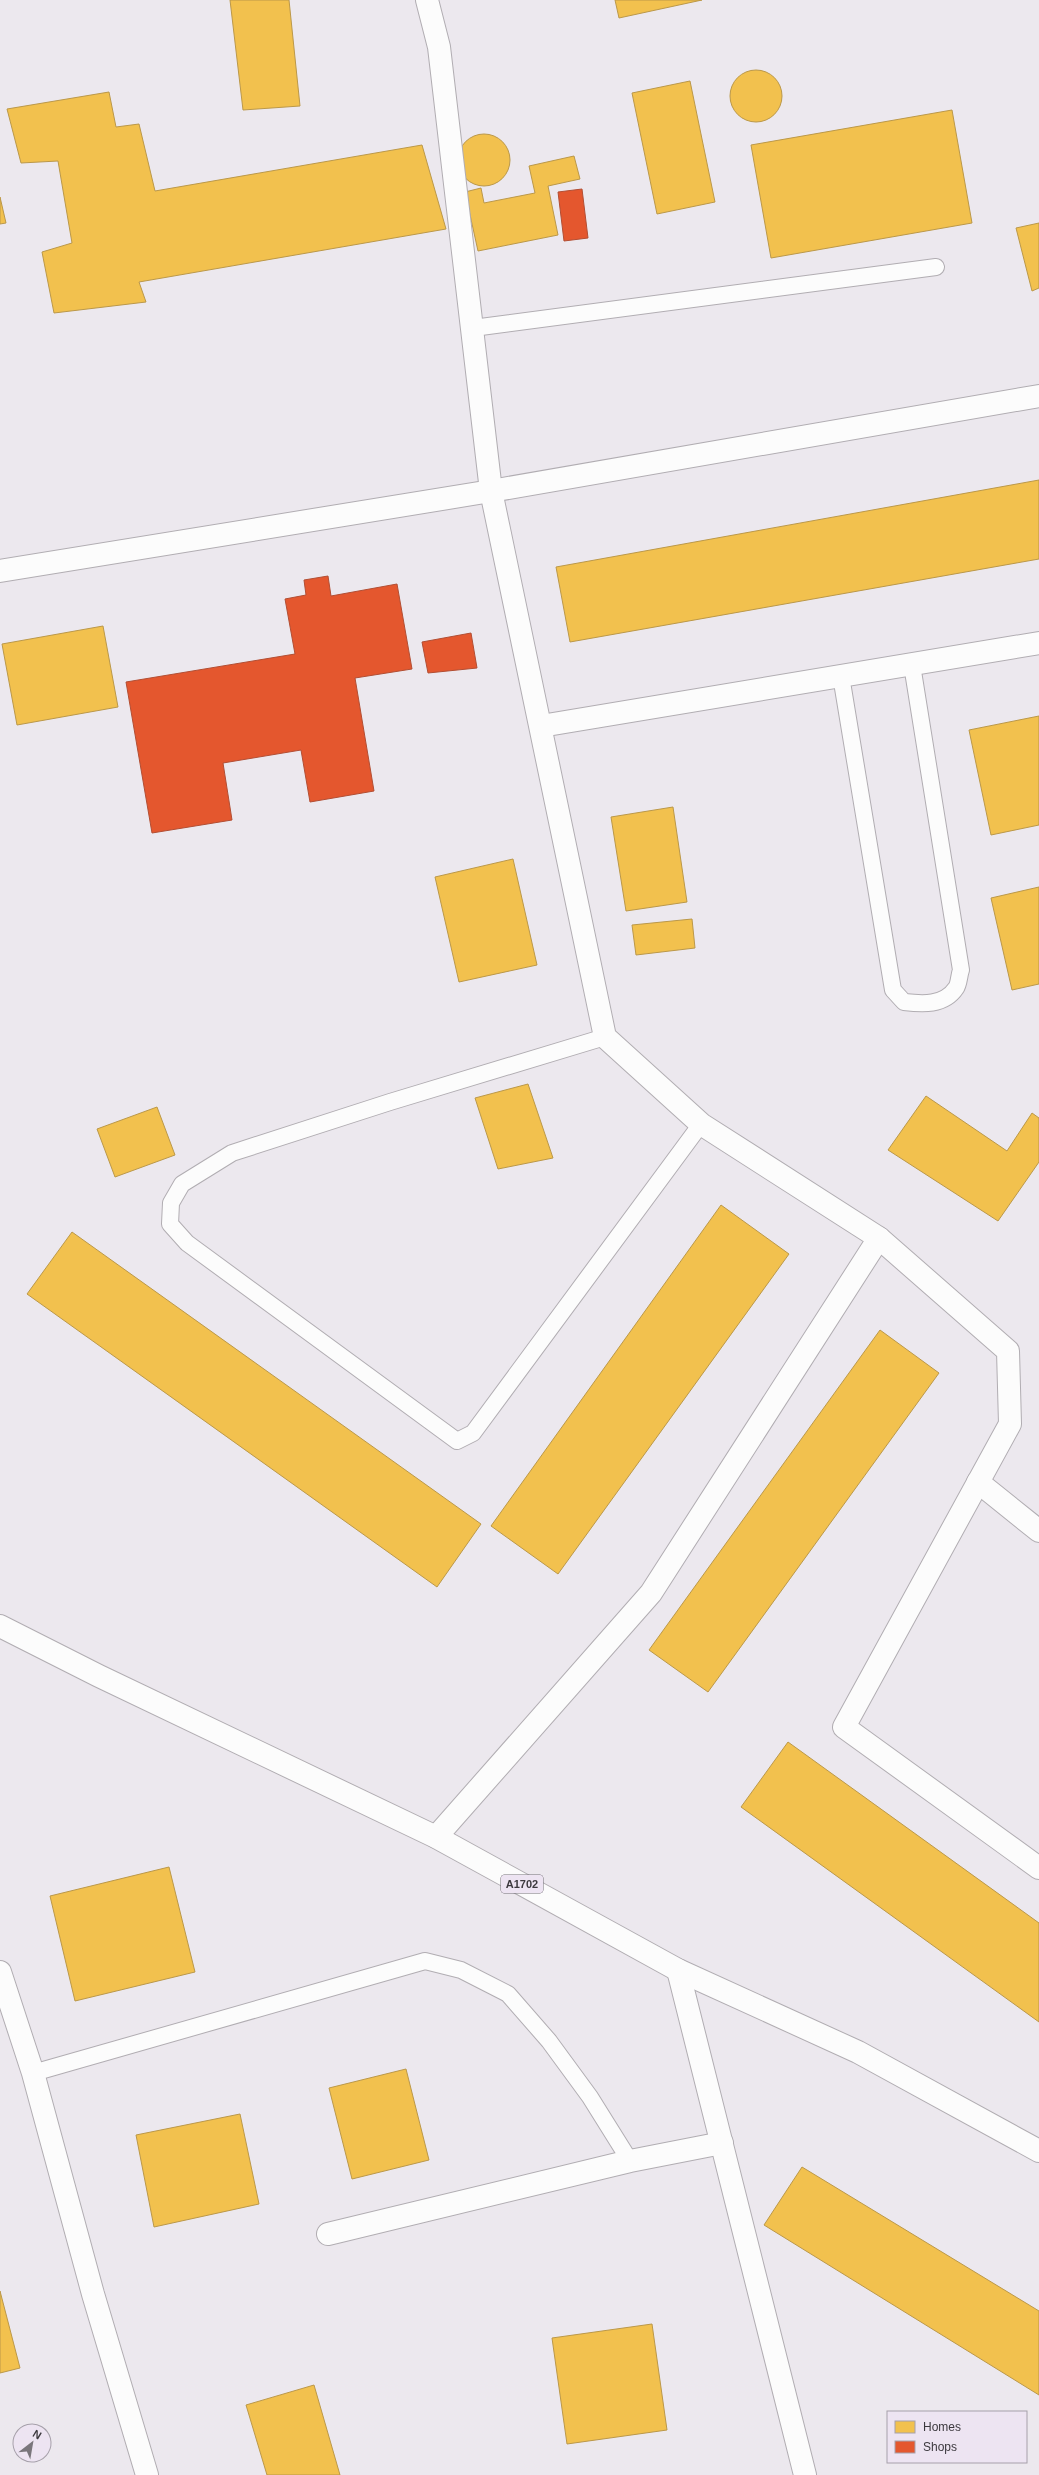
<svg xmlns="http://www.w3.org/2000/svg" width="1039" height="2475" font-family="Arial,sans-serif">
<rect width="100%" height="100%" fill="#ece8ee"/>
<!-- homes -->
<g fill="#f2c14e" stroke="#bb9849">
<polygon points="230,0 289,0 300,106 243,110"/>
<polygon points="615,0 702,0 619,18"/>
<circle cx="756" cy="96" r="26"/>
<polygon points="690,81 715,202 657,214 632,93"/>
<polygon points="109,92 116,127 139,124 155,191 422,145 446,229 139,282 146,302 54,313 42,252 72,243 58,161 21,163 7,109"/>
<polygon points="952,110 972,223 771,258 751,145"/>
<circle cx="484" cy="160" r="26"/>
<polygon points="574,156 580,179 548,186 558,235 478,251 465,192 481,188 484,203 535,193 529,166"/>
<polygon points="0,197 6,223 0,224"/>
<polygon points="1039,223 1039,288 1032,291 1016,228"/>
<polygon points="1039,480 1039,559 570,642 556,567"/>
<polygon points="103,626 118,707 17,725 2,644"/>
<polygon points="1039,716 1039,825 991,835 969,730"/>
<polygon points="673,807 687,902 626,911 611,817"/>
<polygon points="513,859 537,965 459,982 435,877"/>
<polygon points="1039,887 1039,984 1012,990 991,898"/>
<polygon points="692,919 695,948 636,955 632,925"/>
<polygon points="528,1084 553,1158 498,1169 475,1098"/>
<polygon points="926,1096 1007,1151 1032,1113 1039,1118 1039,1162 998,1221 888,1150"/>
<polygon points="157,1107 175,1155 115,1177 97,1129"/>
<polygon points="721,1205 789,1254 558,1574 491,1526"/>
<polygon points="72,1232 481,1524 437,1587 27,1294"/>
<polygon points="880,1330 939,1373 708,1692 649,1650"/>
<polygon points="788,1742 1039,1923 1039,2022 741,1807"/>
<polygon points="169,1867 195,1972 75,2001 50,1896"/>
<polygon points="406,2069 429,2160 352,2179 329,2088"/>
<polygon points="240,2114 259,2204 154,2227 136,2135"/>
<polygon points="802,2167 1039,2311 1039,2395 764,2225"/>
<polygon points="0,2291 20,2368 0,2373"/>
<polygon points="652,2324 667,2430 567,2444 552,2338"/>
<polygon points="314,2385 340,2475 267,2475 246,2405"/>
</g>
<!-- shops -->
<g fill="#e4572e" stroke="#b24e33">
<polygon points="582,189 588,238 564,241 558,192"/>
<polygon points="328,576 331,596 397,584 412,669 355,678 374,791 310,802 301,750 223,763 232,820 152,833 126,682 295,654 285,599 306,595 304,580"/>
<polygon points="471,633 477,668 428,673 422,642"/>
</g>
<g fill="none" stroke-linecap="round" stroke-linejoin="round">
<!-- service casing -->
<g stroke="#b1adb2" stroke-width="18">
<g id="service">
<polyline points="473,328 936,267"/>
<path d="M841 676 893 990 904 1002C922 1004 944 1006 956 988 959 984 959 975 961 970L912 665"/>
<polyline points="605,1037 390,1102 232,1153 182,1184 171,1203 170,1224 187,1243 457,1441 473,1433 701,1124"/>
<polyline points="33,2073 425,1961 461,1970 508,1994 549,2041 590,2097 630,2161"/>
</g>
</g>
<!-- minor casing -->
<g stroke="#b1adb2" stroke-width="24">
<g id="minor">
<polyline points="427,0 439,47 491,491 605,1037 701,1124 879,1238 651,1593 436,1837"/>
<polyline points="541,726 1039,643"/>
<polyline points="879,1238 1008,1351 1010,1424 844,1727 1039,1868"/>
<polyline points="978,1482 1039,1531"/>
<polyline points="678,1970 805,2475"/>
<polyline points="0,1972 33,2073 93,2294 147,2475"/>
<polyline points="328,2234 630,2161 722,2143"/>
</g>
</g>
<!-- tertiary casing -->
<g stroke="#b1adb2" stroke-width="24">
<polyline id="tertiary" points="0,571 491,491 1039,396"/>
</g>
<!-- trunk casing -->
<g stroke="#b1adb2" stroke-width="24">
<polyline id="trunk" points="0,1626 99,1676 436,1837 678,1970 858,2052 1039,2151"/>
</g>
<!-- service -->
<use href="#service" stroke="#fcfcfc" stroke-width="16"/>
<!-- minor -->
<use href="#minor" stroke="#fcfcfc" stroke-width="22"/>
<!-- tertiary -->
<use href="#tertiary" stroke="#fcfcfc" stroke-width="22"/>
<!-- trunk -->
<use href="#trunk" stroke="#fcfcfc" stroke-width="22"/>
</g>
<g text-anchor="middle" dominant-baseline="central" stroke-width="4" stroke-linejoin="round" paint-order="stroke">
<!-- shield labels -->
<rect fill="#ede4f2" stroke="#716c74" stroke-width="1" x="501" y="1875" width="42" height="18" rx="3"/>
<g font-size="11" font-weight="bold" fill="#3c393e">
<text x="522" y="1884">A1702</text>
</g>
</g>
<!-- legend -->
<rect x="887" y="2411" width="140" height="52" fill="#ede4f2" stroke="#a6a0aa"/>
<rect x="895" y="2421" width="20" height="12" fill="#f2c14e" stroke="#a6a0aa"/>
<text x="923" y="2431" font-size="12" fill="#3c393e">Homes</text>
<rect x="895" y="2441" width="20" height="12" fill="#e4572e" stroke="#a6a0aa"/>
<text x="923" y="2451" font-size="12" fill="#3c393e">Shops</text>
<!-- north arrow -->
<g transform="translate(32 2443) rotate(31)"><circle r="19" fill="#ede4f2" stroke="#a6a0aa"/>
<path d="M0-3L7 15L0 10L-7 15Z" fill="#7a767c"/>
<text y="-6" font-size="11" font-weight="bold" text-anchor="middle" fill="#3c393e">N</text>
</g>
</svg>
